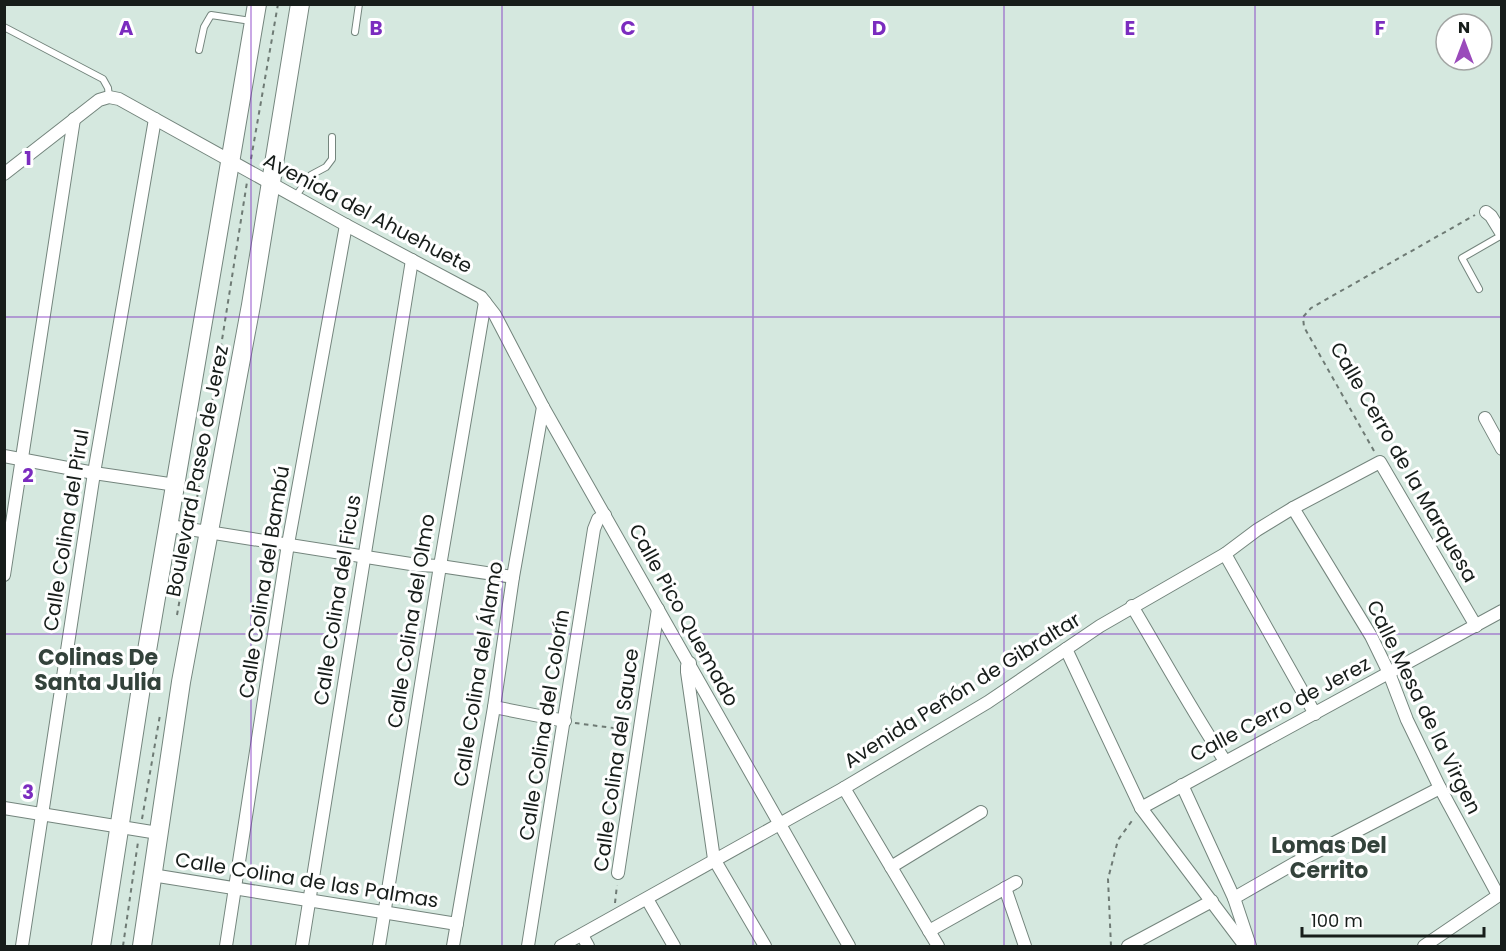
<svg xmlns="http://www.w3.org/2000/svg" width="1506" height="951" font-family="Poppins,sans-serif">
<rect width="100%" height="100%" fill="#d5e8df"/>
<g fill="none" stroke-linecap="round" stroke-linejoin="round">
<!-- lane casing -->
<g stroke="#74857d" stroke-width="8">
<g id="lane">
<polyline points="4,27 103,79 108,88 109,97"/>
<polyline points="355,32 359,4"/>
<polyline points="199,50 204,27 211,15 251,21"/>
<polyline points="295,197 311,175 326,167 332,159 332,137"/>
<polyline points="1479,289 1462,258 1502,235"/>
</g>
</g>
<!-- street casing -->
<g stroke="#74857d" stroke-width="14">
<g id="street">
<polyline points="4,174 99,100 109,97 119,99 346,225 481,297 495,315 543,407 849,946"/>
<polyline points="1486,212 1491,216 1502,234"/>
<polyline points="1485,418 1502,449"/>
<polyline points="4,456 94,473 176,485"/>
<polyline points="1293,508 1371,636 1389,673 1407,720 1440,788 1498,895"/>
<polyline points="170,526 417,565 440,566 513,577"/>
<polyline points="1225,554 1315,714"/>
<polyline points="4,575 74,119"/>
<path d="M1132 606C1163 658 1192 711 1225 761"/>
<polyline points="1066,649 1141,808 1245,946"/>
<polyline points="690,663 687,666 687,672 714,859 765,946"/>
<polyline points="494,707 565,721"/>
<polyline points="1182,785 1234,898 1250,946"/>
<polyline points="844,788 938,946"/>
<polyline points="4,808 158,833"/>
<polyline points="1141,808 1502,611"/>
<polyline points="891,867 981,812"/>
<polyline points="618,873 658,609"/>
<polyline points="152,875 457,924"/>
<polyline points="1005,888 1025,946"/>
<polyline points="1234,898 1295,863 1440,788"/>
<polyline points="647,899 674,946"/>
<polyline points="929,931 1016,882"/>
<polyline points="582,935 588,946"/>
<polyline points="22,946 94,473 155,119"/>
<polyline points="226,946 288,544 346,225"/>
<polyline points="302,946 412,260"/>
<polyline points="379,946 440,566 485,302"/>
<polyline points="453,946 494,707 513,577 543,407"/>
<polyline points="528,946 594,529 598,519 605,515"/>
<polyline points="561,946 844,788 988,702 1100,626 1225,554 1257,530 1293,508 1380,462 1476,626"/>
<polyline points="1128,946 1212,901"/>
<polyline points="1424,946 1502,893"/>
</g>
</g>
<!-- secondary casing -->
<g stroke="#74857d" stroke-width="20">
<g id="secondary">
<polyline points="101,946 144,668 257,4"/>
<polyline points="142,946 181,682 251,305 300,4"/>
</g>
</g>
<!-- path -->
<g stroke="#6e7a74" stroke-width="2" stroke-dasharray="4.5 4.5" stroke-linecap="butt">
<polyline points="251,159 278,4"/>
<polyline points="1374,451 1304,327 1303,317 1311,308 1475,215"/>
<polyline points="194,517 247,182"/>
<polyline points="177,615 190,541"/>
<polyline points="575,723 629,730"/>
<polyline points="142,819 160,715"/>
<polyline points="615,903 617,885"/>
<polyline points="123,946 138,842"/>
<polyline points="1111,946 1108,879 1118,840 1134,818"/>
</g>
<!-- lane -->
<use href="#lane" stroke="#fff" stroke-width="6"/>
<!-- street -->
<use href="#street" stroke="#fff" stroke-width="12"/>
<!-- secondary -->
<use href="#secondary" stroke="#fff" stroke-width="18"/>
</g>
<!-- grid -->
<path fill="none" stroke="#7b2cbf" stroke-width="1.5" stroke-opacity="0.55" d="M251 4V946M502 4V946M753 4V946M1004 4V946M1255 4V946M4 317H1502M4 634H1502"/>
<g text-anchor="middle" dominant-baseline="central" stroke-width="6" stroke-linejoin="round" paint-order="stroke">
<!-- street labels -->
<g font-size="20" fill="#171d1a" stroke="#fff">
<text transform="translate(368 213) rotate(28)">Avenida del Ahuehuete</text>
<text transform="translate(1404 462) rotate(60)">Calle Cerro de la Marquesa</text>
<text transform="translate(197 471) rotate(-79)">Boulevard Paseo de Jerez</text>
<text transform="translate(66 530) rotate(-81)">Calle Colina del Pirul</text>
<text transform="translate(264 582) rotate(-81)">Calle Colina del Bambú</text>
<text transform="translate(337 600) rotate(-81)">Calle Colina del Ficus</text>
<text transform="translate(684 615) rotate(61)">Calle Pico Quemado</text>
<text transform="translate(411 621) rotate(-81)">Calle Colina del Olmo</text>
<text transform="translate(478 674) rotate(-81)">Calle Colina del Álamo</text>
<text transform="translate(962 690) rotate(-32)">Avenida Peñón de Gibraltar</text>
<text transform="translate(1424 707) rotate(64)">Calle Mesa de la Virgen</text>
<text transform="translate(1280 709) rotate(-28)">Calle Cerro de Jerez</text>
<text transform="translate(544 725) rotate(-81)">Calle Colina del Colorín</text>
<text transform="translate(616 760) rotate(-82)">Calle Colina del Sauce</text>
<text transform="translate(307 880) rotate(9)">Calle Colina de las Palmas</text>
</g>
<!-- quarter labels -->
<g font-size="22" font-weight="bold" fill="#33423b" stroke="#fff">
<text x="98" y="657">Colinas De<tspan x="98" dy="25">Santa Julia</tspan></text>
<text x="1329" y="845">Lomas Del<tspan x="1329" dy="25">Cerrito</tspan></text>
</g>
</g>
<g font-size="20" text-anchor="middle" font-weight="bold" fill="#7b2cbf" stroke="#fff" stroke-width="6" stroke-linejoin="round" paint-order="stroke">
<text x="126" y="35">A</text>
<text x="376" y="35">B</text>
<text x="628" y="35">C</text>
<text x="879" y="35">D</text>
<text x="1130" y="35">E</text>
<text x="1380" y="35">F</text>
<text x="28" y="165">1</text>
<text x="28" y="482">2</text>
<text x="28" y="799">3</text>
</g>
<!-- border -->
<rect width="1506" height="951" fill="none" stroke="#171d1a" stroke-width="12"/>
<!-- north arrow -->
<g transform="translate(1464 42)"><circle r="28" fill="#ffffff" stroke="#a2a5a3" stroke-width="1.5"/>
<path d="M0-4.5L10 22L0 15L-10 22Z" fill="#9a4abb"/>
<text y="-9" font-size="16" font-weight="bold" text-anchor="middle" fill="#171d1a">N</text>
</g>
<!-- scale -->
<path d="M1302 927v9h182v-9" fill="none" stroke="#171d1a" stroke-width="3"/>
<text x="1311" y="927" font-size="18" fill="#171d1a" stroke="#ffffff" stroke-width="4.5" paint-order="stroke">100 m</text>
</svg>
